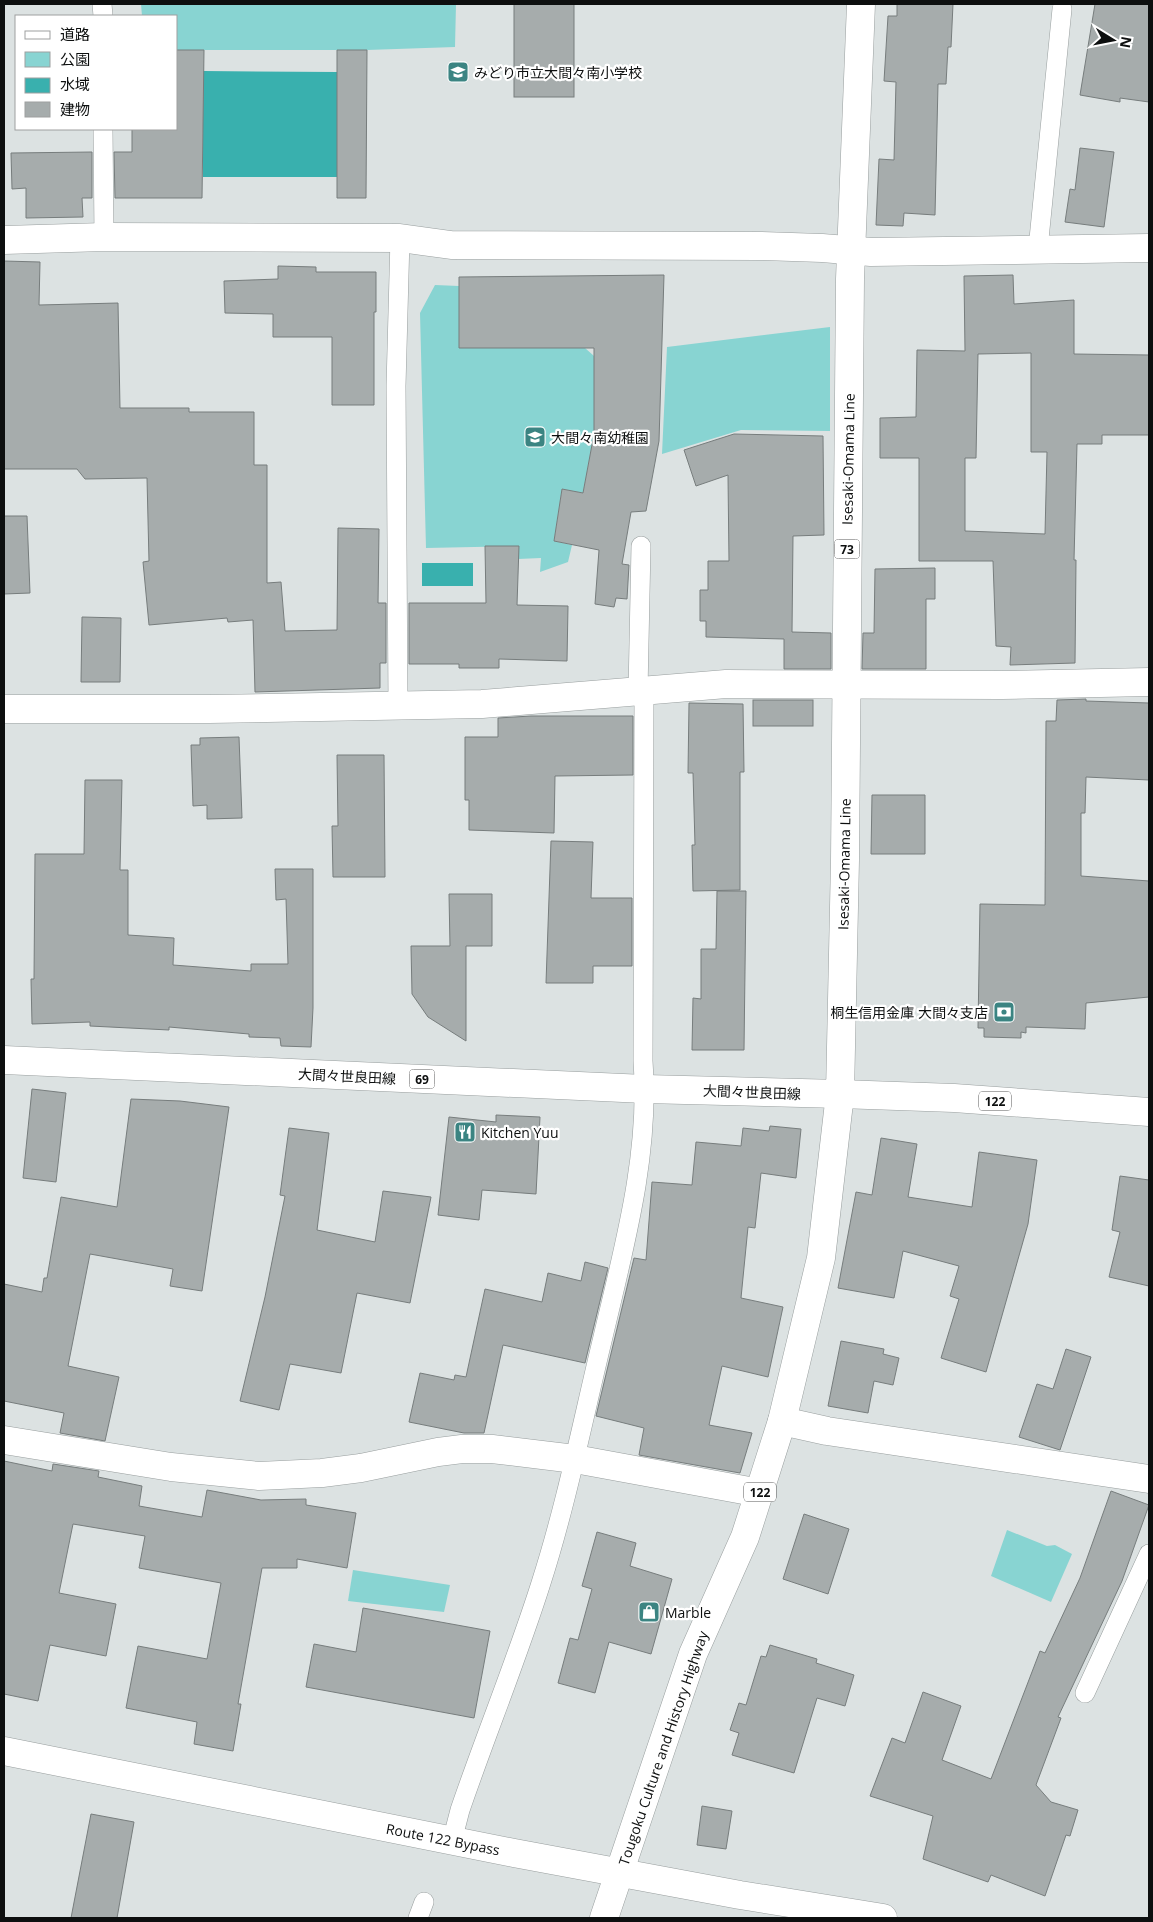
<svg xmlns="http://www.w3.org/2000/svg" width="1153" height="1922" font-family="'Open Sans','Noto Sans JP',sans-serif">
<rect width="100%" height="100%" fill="#dce2e2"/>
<!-- green -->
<g fill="#88d4d2">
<polygon points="141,4 456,4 455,47 367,50 176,50 176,16 142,16"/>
<polygon points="435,285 459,286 459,343 462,348 585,348 594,356 594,434 583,493 562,489 554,541 572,545 568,562 540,572 541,558 518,559 517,546 426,548 420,313"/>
<polygon points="830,327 830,431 741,430 662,454 667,347"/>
<polygon points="1007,1530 1047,1546 1055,1545 1072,1554 1051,1602 991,1576"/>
<polygon points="353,1570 450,1585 444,1612 348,1601"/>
</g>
<!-- water -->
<g fill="#39b0ae">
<polygon points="203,71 337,72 337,177 203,177"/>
<rect x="422" y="563" width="51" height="23"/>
</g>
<!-- building -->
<g fill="#a6acac" stroke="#777d7d" fill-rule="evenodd">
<rect x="514" y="4" width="60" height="93"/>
<polygon points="897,4 953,4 951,47 948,47 946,84 938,84 935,215 904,213 903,226 876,225 879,159 894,160 896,82 884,81 888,16 897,16"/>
<polygon points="1095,4 1149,4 1149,102 1120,98 1120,102 1080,95"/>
<polygon points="176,50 204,50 202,198 115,198 114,152 132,152 132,129 176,129"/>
<polygon points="337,50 367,50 366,198 337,198"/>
<polygon points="1080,148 1114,152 1104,227 1065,222 1070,189 1075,190"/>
<polygon points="92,152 92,198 82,198 83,217 26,218 26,188 12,189 11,153"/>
<polygon points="4,261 40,262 39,305 118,303 120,408 189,408 189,412 254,412 254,465 267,465 267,583 281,582 285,631 337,630 338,528 379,529 378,603 386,603 386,663 380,663 380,688 255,692 253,620 228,622 227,618 149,625 143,562 149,561 147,478 85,479 77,469 4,469"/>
<polygon points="278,266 316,267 316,272 376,272 376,312 374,312 374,405 332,405 332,337 273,337 273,314 225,313 224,281 278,279"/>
<polygon points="664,275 659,441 646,511 631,512 622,564 629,565 627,599 616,598 614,607 595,604 599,550 554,541 562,489 583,493 594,434 594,348 459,348 459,277"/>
<path d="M1013 275 1014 304 1074 300V354L1149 355V435H1102V444H1077L1074 560H1076L1075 663 1010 665 1011 647 996 646 993 561H919V458H880V418L916 417 917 350 965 351 964 276ZM1031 353V452H1047L1045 534 965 531V458H976L978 354Z"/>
<polygon points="734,434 823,436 824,535 793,536 792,632 831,633 831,669 784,669 784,639 706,637 706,621 700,621 700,590 708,590 708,561 729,561 728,475 696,486 684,450"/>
<polygon points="4,516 27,516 30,593 4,594"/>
<polygon points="485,546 519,546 517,605 568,606 567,661 499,659 499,668 459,668 459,664 409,664 409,603 486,603"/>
<polygon points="935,568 935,599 926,599 926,669 862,669 863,633 874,633 875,569"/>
<polygon points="82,617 121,618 120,682 81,682"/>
<polygon points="1086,699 1086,701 1149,703 1149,780 1086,777 1085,813 1081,813 1081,876 1149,881 1149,997 1086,1003 1085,1029 1026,1027 1026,1033 1021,1032 1021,1038 984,1037 984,1028 978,1028 980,904 1045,905 1046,721 1056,721 1057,700"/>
<rect x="753" y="700" width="60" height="26"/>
<polygon points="689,703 743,704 744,772 740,772 740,890 693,891 692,845 695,845 693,773 688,773"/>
<polygon points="531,716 633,716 633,775 555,776 554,833 469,830 469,800 465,800 465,737 498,737 498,718"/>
<polygon points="239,737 242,818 207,819 207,805 193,806 191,745 200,745 200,738"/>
<polygon points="337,755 384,755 385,877 333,877 332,826 338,826"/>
<polygon points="85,780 122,780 120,870 128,870 128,935 174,938 173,965 251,971 251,964 288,964 286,899 276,900 275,869 313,869 313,1008 311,1047 281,1046 280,1038 249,1037 249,1034 169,1027 169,1030 90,1026 90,1022 32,1024 31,979 34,979 35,854 84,854"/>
<polygon points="872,795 925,795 925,854 871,854"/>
<polygon points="551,841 593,842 591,898 632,898 632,966 593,966 593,983 546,983"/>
<polygon points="717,891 746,891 744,1050 692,1050 693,998 701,999 701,949 716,949"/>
<polygon points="449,894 492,894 492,946 466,946 466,1041 428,1017 412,994 411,946 450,946"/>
<polygon points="32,1089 66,1093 56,1182 23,1178"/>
<polygon points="131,1099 180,1101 229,1107 202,1291 170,1286 173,1269 90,1254 68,1366 119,1377 105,1441 60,1433 64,1413 4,1401 4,1284 42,1292 44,1278 47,1278 61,1197 117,1207"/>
<polygon points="496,1115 540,1117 536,1194 482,1190 479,1220 438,1215 449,1117 496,1122"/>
<polygon points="770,1126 801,1129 796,1178 761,1173 755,1228 748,1227 741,1298 783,1307 768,1377 722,1366 709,1425 752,1433 740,1473 639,1455 644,1428 596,1416 634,1258 646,1260 652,1182 692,1185 696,1142 741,1146 743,1128 769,1131"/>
<polygon points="289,1128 329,1133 317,1230 375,1242 383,1191 431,1197 410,1303 357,1293 341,1373 290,1364 279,1410 240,1401 265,1297 285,1196 280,1195"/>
<polygon points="881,1138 917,1144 908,1197 972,1207 979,1152 1037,1160 1028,1224 986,1372 941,1358 959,1299 950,1296 959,1266 903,1251 894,1298 838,1288 856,1192 872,1195"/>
<polygon points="1120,1176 1149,1180 1149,1286 1109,1277 1120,1232 1112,1230"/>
<polygon points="585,1262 608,1268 585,1363 503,1345 484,1433 464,1433 409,1422 420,1373 454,1380 455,1375 466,1377 485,1289 542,1302 548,1273 581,1281"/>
<polygon points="841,1341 884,1349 883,1354 899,1358 893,1385 874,1381 868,1413 828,1406"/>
<polygon points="1066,1349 1091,1357 1060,1450 1019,1437 1037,1384 1053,1389"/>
<polygon points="4,1461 52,1471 53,1464 99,1471 98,1477 142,1486 139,1506 202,1517 207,1490 261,1500 306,1499 306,1505 356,1513 347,1568 297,1559 297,1568 262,1568 238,1704 241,1704 233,1751 194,1744 197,1722 126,1708 138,1646 207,1659 221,1583 139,1568 145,1536 73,1524 59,1593 116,1604 106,1656 50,1645 38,1701 4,1694"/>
<polygon points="1111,1491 1149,1505 1122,1581 1058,1717 1061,1718 1036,1785 1051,1802 1078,1810 1070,1836 1066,1835 1045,1896 991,1875 988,1882 923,1859 933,1816 870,1796 892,1738 905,1743 923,1692 961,1706 942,1760 991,1779 1040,1651 1045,1653 1080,1578"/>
<polygon points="804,1514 849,1529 828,1594 783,1579"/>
<polygon points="597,1532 636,1543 630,1566 672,1579 651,1654 609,1642 595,1693 558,1683 570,1638 578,1640 592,1589 582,1586"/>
<polygon points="363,1608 490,1631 474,1718 306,1687 314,1644 356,1652"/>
<polygon points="770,1645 817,1659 816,1663 854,1675 845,1706 817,1698 794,1773 732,1755 739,1733 730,1730 739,1703 746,1705 761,1656 766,1657"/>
<polygon points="702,1806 732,1811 726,1849 697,1845"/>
<polygon points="91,1814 134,1822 117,1918 71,1918"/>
</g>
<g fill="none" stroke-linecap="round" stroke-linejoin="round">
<!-- service casing -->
<g stroke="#989e9e" stroke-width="20">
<g id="service">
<polyline points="102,4 103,16"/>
<polyline points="103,129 104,237"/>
<polyline points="1038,249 1062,9"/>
<polyline points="638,691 641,546"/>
<polyline points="398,705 396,386 400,238"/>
<polyline points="1085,1693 1149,1554"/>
<path d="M452 1841 460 1810C486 1734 517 1659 541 1583 567 1502 583 1419 603 1337 624 1247 650 1155 643 1061L644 691"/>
<polyline points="418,1918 424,1902"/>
</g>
</g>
<!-- minor casing -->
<g stroke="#989e9e" stroke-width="29">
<g id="minor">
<polyline points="4,240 104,237 400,238 451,245 761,246 822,248 871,252 1149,248"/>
<polyline points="4,709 209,709 482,704 726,684 1002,685 1149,682"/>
<polyline points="782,1421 827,1431 1149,1479"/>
<polyline points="4,1440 171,1467 259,1476 322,1473 361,1468 438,1452 462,1449 492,1449 575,1459 760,1493"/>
</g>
</g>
<!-- tertiary casing -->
<g stroke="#989e9e" stroke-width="29">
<polyline id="tertiary" points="4,1751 514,1853 740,1895 883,1918"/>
</g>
<!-- primary casing -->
<g stroke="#989e9e" stroke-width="29">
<polyline id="primary" points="4,1060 645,1089 840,1094 845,860 850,279 861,4"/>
</g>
<!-- trunk casing -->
<g stroke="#989e9e" stroke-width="29">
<polyline id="trunk" points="604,1918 693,1654 745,1537 782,1421 821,1258 840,1094 954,1098 1149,1112"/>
</g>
<!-- service -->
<use href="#service" stroke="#fff" stroke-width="19"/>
<!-- minor -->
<use href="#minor" stroke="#fff" stroke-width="28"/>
<!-- tertiary -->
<use href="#tertiary" stroke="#fff" stroke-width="28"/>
<!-- primary -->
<use href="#primary" stroke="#fff" stroke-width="28"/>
<!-- trunk -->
<use href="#trunk" stroke="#fff" stroke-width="28"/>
</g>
<!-- icons -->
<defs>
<g id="school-square" transform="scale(1.125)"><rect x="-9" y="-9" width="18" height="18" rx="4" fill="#3b8482" stroke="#fff"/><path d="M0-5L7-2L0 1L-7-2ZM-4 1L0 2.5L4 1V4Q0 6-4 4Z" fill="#fff"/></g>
<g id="bank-square" transform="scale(1.125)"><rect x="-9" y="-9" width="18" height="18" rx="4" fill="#3b8482" stroke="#fff"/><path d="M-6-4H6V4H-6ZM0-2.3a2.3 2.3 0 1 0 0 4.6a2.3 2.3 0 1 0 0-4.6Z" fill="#fff"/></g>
<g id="restaurant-square" transform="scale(1.125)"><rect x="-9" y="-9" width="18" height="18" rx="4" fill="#3b8482" stroke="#fff"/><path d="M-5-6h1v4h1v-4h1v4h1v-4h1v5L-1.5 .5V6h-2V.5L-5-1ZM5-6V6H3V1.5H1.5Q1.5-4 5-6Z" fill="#fff"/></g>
<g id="shop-square" transform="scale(1.125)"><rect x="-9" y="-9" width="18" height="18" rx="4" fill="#3b8482" stroke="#fff"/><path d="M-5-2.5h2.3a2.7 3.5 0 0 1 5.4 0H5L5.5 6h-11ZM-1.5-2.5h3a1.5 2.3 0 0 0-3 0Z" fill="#fff"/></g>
</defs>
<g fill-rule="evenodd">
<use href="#school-square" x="458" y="72"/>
<use href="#school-square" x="535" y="437"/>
<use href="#bank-square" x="1004" y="1012"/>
<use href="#restaurant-square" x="465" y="1132"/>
<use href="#shop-square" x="649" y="1612"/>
</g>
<g text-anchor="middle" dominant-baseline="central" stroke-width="4.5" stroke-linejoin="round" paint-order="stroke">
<!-- shield labels -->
<g fill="#fff" stroke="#565757" stroke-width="1">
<rect x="834.5" y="539.5" width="25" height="19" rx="4"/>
<rect x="409.5" y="1069.5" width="25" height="19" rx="4"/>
<rect x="979" y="1091.5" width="32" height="19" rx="4"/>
<rect x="744" y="1482.5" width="32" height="19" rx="4"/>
</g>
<g font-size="12" font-weight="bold" fill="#0d0f0f">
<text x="847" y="549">73</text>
<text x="422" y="1079">69</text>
<text x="995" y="1101">122</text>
<text x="760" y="1492">122</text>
</g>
<!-- poi labels -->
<g font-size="14" fill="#0d0f0f" stroke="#fff" text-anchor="start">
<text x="474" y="72">みどり市立大間々南小学校</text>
<text x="551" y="437">大間々南幼稚園</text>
<text x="988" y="1012" text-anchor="end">桐生信用金庫 大間々支店</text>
<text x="481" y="1132">Kitchen Yuu</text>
<text x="665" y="1612">Marble</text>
</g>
<!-- street labels -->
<g font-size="14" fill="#0d0f0f" stroke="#fff">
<text transform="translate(848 459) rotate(-89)">Isesaki-Omama Line</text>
<text transform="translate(844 864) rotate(-89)">Isesaki-Omama Line</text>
<text transform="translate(347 1076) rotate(3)">大間々世良田線</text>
<text transform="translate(752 1092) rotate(2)">大間々世良田線</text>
<text transform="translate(663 1748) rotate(-71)">Tougoku Culture and History Highway</text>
<text transform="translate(443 1839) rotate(11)">Route 122 Bypass</text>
</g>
</g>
<!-- border -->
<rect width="1153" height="1922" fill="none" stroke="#0d0f0f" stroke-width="10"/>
<!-- legend -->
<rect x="15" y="15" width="162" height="115" fill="#ffffff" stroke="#9e9f9f"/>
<rect x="25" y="31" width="25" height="8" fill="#ffffff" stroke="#9e9f9f"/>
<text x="60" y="40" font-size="15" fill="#0d0f0f">道路</text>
<rect x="25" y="52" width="25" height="15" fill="#88d4d2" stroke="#9e9f9f"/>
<text x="60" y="65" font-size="15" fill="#0d0f0f">公園</text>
<rect x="25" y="78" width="25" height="15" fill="#39b0ae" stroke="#9e9f9f"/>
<text x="60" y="90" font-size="15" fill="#0d0f0f">水域</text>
<rect x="25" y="102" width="25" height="15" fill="#a6acac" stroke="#9e9f9f"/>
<text x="60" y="115" font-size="15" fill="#0d0f0f">建物</text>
<!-- north arrow -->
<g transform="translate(1113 40) rotate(100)" stroke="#ffffff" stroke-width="4" paint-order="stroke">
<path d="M0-4L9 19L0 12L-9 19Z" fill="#0d0f0f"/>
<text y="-8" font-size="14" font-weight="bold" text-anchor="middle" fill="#0d0f0f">N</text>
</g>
</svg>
